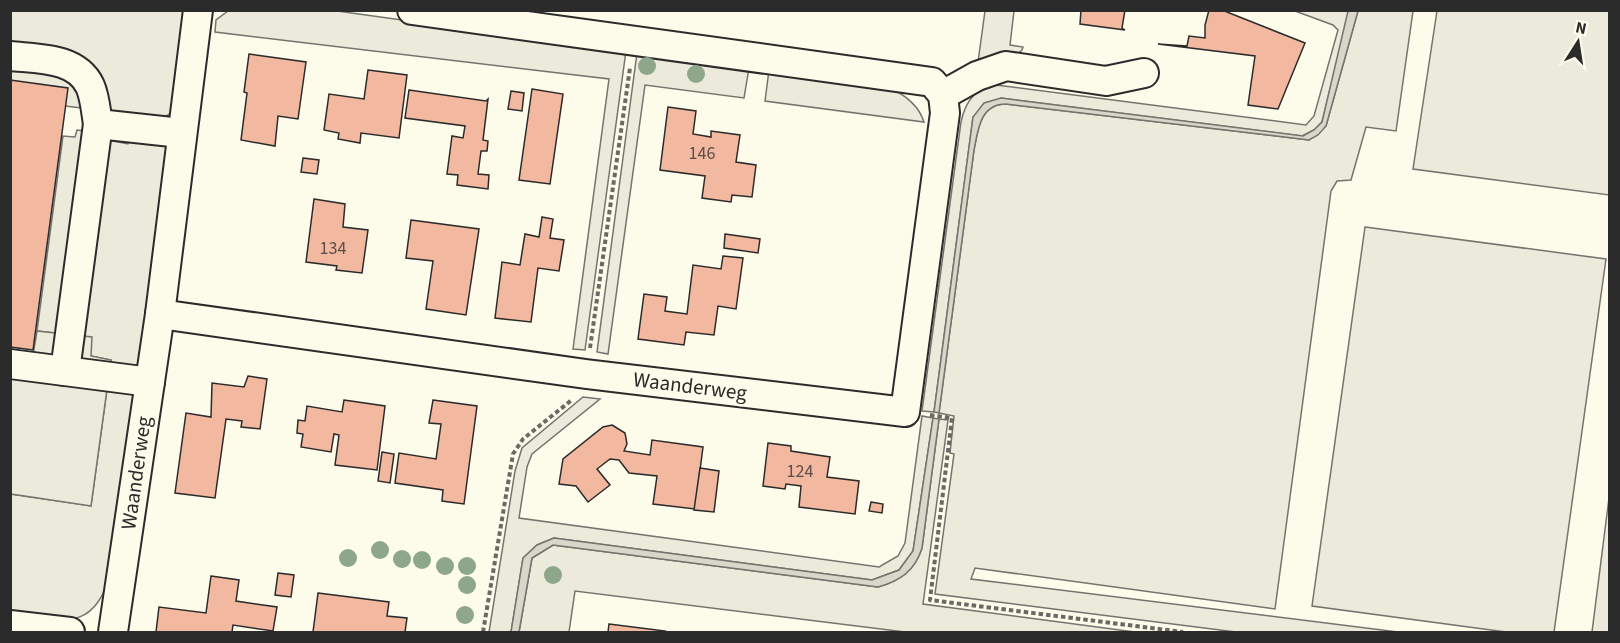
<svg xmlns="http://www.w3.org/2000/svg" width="1620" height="643" font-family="'Source Sans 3',sans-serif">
<rect width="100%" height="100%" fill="#fdfbea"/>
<!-- green -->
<g fill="#ecebdb" stroke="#74746e" stroke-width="1.5">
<polygon points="330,10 626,51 585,350 573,349 609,79 215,32 216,20 228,11"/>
<polygon points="11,11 187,11 173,112 163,118 107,112 105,99 11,49"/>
<polygon points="985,11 1014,11 1010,45 1023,47 1022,50 1015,56 978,62"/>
<path d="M1295 11H1348L1349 13 1322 122 1314 130 1302 136 1001 98 973 117 934 412 922 411 961 122C965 103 975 87 996 85L1306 125 1314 116 1338 30 1333 25Z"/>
<path d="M1358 11H1413L1396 131 1366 127 1351 180 1337 181 1331 191 1275 609 975 568 971 579 1398 632H1236L935 594 954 454 950 453 954 416 939 413 974 150C978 130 980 104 1006 104L1309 140 1326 126Z"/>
<polygon points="1437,11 1609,11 1609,195 1413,169"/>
<polygon points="637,53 749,68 744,98 645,85 608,354 597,352"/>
<polygon points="11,61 68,74 91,109 65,106 11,80"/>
<path d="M769 70 890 88C905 95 919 106 924 122L765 101Z"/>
<polygon points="77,130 91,132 64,334 37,331 63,136 75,137"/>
<path d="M130 137 169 146 111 573C93 635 62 619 11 613V494L91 506 111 360 91 356 78 336 108 140 128 144Z"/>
<polygon points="1365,227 1606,259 1554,632 1506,632 1312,606"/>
<polygon points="583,397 600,399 532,454 527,467 519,518 879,567 898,556 905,543 922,416 933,418 913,551 899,570 872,580 554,538 537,545 523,558 511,632 489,632 515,471 522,448"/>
<path d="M939 419 948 420 923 604 1135 632H905L575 591 569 632H519L532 558 553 545 878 587C899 581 915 570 922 548Z"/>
<polygon points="1609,498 1609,632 1592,632"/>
</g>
<!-- parking -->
<polygon fill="#eceadb" stroke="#74746e" stroke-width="1.5" points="37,331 92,337 91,356 111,360 91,506 11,494 11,360 32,362"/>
<!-- water -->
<g fill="#d8d7c9" stroke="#74746e" stroke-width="1.5">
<path d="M1348 11H1358L1326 126 1318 135 1309 140 1006 104C980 104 978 130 974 150L939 413 934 412 973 117 984 103 1001 98 1303 136 1314 130 1322 122Z"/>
<path d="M933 418 939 419 922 548C915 571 900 581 878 587L553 545 532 558 519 632H511L523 558 537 545 554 538 872 580 899 570 913 551Z"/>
</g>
<!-- building -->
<g fill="#f2b8a0" stroke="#2b2b2b" stroke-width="1.5">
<polygon points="1081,10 1125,10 1122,28 1125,30 1080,24"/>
<polygon points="1209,10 1222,10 1305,43 1278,109 1248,105 1255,56 1158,44 1187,46 1189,36 1205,38 1205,25"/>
<polygon points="249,54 306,62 298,119 278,116 275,146 241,140 247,93 244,92"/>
<polygon points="368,70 407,75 399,138 361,133 360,143 338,139 339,133 324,130 329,94 364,99"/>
<polygon points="10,80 68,88 33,350 10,347"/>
<polygon points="532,89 563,94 550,184 519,180"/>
<polygon points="409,90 486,101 488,99 483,140 488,141 487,151 481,151 478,174 489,175 488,189 457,185 458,175 447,174 452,136 463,138 465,126 405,118"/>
<polygon points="511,91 524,93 522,111 508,109"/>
<polygon points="668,107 696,111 693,134 711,137 711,131 740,135 736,162 756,165 752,197 732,195 731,202 702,198 705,176 660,170"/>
<polygon points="303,158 319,160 317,174 301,172"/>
<polygon points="314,199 345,204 343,227 368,230 362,273 336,270 337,266 306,262"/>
<polygon points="542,217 553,219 550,238 564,240 559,271 538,268 531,322 495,318 502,262 520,265 525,234 539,237"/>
<polygon points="411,220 479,229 466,315 426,309 433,261 406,258"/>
<polygon points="725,234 760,239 758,253 724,248"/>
<polygon points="723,256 743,258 736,309 718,306 714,335 686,332 684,345 638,339 644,294 667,297 665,311 687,314 693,265 721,269"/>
<polygon points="248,376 267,379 260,429 241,427 242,421 226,419 215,498 175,493 186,413 211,417 212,383 244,387"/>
<polygon points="344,400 385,406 377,470 335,465 339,435 334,434 331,452 301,447 303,434 297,433 298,420 305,421 307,406 342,412"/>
<polygon points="433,400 477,406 464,504 442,501 443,490 395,483 399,453 436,459 441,424 429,423"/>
<polygon points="612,425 625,433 627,444 624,451 650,455 652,440 703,447 695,509 653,504 657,476 629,473 619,460 610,459 597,469 610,485 588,502 576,486 559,484 563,459 603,427"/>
<polygon points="768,443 791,446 791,451 830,457 827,477 859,481 855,514 799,507 801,486 786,484 785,489 763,486"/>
<polygon points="382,452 394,454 390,483 378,481"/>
<polygon points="700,468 719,471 714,512 694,510"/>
<polygon points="871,502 883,504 882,513 869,511"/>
<polygon points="278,573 294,575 291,597 275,595"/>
<polygon points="211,576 239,580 236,601 277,607 273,631 233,625 232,632 156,632 159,607 206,613"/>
<polygon points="318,593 389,602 387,616 407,618 405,632 313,632"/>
<polygon points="609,624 665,631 664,632 608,632"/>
</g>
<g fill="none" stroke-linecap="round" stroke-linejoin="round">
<!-- minor casing -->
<g stroke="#2b2b2b" stroke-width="32">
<g id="minor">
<path d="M10 56C38 59 76 57 90 86 95 97 96 112 98 124L181 133"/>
<polyline points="943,95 977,76 1006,66 1106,81 1144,73"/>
<polyline points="160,314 586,374 905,412 945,113 943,95 932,82 412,10"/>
<polyline points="10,364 150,382"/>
<polyline points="65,371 98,124"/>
<polyline points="10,625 70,632"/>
<polyline points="113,632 160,314 198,10"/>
</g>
</g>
<!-- path -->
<g stroke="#6a6964" stroke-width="4" stroke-dasharray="4.5 3" stroke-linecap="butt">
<polyline points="590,348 630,68"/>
<polyline points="930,415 952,418 930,600 1183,632"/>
<polyline points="483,632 513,454 523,439 573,399"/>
</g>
<!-- minor -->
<use href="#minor" stroke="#fdfbea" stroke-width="28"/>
</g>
<!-- trees -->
<g fill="#8ea78a">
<circle cx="647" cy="66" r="9"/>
<circle cx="696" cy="74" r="9"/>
<circle cx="380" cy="550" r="9"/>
<circle cx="348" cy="558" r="9"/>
<circle cx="402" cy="559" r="9"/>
<circle cx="422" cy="560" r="9"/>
<circle cx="445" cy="566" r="9"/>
<circle cx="467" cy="566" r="9"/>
<circle cx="553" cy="575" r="9"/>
<circle cx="467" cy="585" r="9"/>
<circle cx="465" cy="615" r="9"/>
</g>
<g text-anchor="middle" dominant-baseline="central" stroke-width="4.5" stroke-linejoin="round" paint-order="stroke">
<!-- number labels -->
<g font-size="18" fill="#5d4e48">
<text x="702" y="153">146</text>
<text x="333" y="248">134</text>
<text x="800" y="471">124</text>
</g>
<!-- street labels -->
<g font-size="21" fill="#2b2b2b" stroke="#fdfbea">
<text transform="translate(690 386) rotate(7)">Waanderweg</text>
<text transform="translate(136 473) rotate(-82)">Waanderweg</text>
</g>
</g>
<!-- border -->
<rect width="1620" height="643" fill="none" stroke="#2b2b2b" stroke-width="24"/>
<!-- north arrow -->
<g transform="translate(1578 42) rotate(12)" stroke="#fdfbea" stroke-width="4.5" paint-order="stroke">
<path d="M0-4.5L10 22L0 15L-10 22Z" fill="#2b2b2b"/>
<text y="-9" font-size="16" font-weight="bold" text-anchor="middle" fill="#2b2b2b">N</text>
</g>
</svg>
